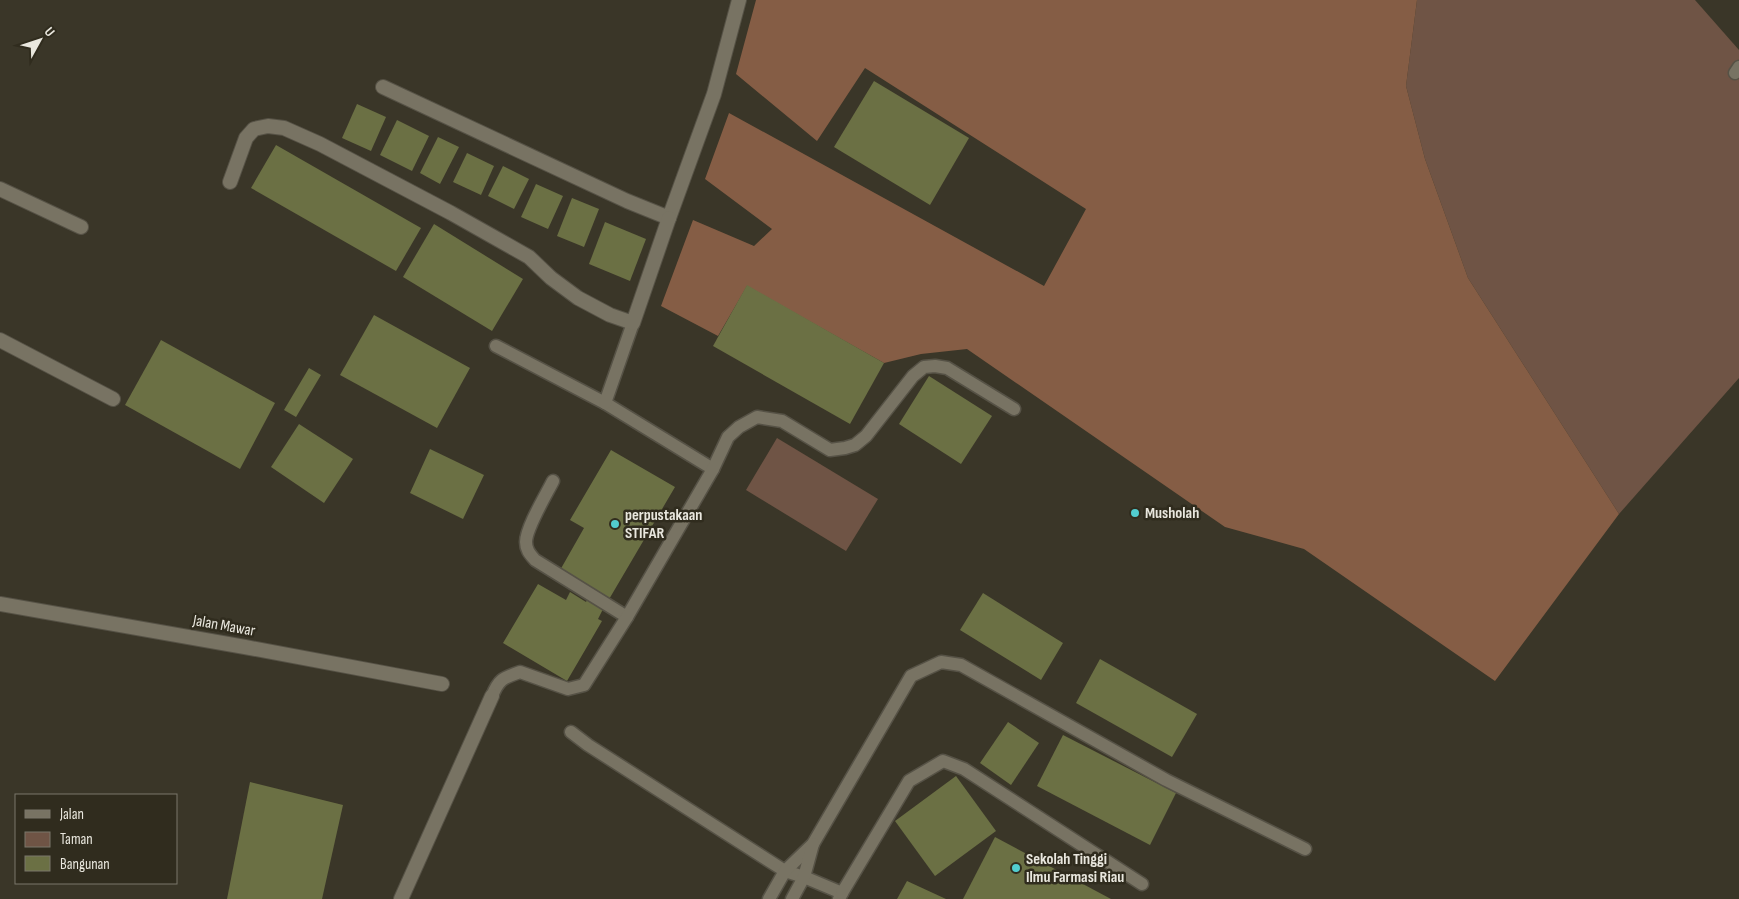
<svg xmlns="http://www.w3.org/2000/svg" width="1739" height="899" font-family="'Sofia Sans Condensed',sans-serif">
<rect width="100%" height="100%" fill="#3a3628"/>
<!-- green -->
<g fill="#6f5445">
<polygon points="1417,0 1695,0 1739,50 1739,378 1619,514 1468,278 1425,159 1406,86"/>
<polygon points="777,438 878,499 846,551 746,490"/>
</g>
<!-- forest -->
<polygon fill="#855d45" points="756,0 1417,0 1406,86 1425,159 1468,278 1619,514 1495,681 1304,549 1225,527 967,349 921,354 884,363 747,286 718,336 661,306 693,220 754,246 772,229 705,179 729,113 1044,286 1086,209 865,68 817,141 736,74"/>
<!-- building -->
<g fill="#6b7044">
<polygon points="874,81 969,138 930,205 834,147"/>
<polygon points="357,104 386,117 371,151 342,138"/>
<polygon points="397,120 429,136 412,171 380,155"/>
<polygon points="438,137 459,147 440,184 420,173"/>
<polygon points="276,145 421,228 396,271 251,188"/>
<polygon points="467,153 494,166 481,195 453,182"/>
<polygon points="503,166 529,179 514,209 488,196"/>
<polygon points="536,184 563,196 548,229 521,217"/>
<polygon points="572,198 599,209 584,247 557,236"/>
<polygon points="605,222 646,239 630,281 589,264"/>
<polygon points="434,224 523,279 492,331 403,277"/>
<polygon points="747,285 884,363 850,424 713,346"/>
<polygon points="374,315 470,368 437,428 340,375"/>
<polygon points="161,340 275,403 240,469 125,405"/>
<polygon points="309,368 321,375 296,417 284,410"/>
<polygon points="929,376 992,416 961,464 899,424"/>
<polygon points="299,424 353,459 324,503 271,467"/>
<polygon points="430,449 484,475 463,519 410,493"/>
<polygon points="611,450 675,487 608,601 559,572 584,528 570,520"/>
<polygon points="538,584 566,600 570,592 586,602 589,596 605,605 598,619 602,621 567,681 503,643"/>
<polygon points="983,593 1063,643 1041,680 960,630"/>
<polygon points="1100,659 1197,714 1172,757 1076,703"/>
<polygon points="1008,722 1039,743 1011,785 980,763"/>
<polygon points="1063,735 1176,793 1150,845 1037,786"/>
<polygon points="956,776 996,831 935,876 895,821"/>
<polygon points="250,782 343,805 322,899 227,899"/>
<polygon points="995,837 1111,899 963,899"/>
<polygon points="907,881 946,899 897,899"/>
</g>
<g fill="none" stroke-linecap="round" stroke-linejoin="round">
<!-- service casing -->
<g stroke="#565246" stroke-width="15">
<g id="service">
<polyline points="1735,73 1739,67"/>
<polyline points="496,346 605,403 713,469"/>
<polyline points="605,403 633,323"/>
<path d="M553 481C546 495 526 528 526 542 526 550 530 554 535 560L627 617"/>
<path d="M492 696C499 679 503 678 520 672L568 689 584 685 627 617 713 469 728 437 739 427 757 417 782 421 830 450 845 448 855 445 866 436 913 376 924 367 935 366 947 368 1014 409"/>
<polyline points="571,732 588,745 785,871 804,877 842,893 839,899"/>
<polyline points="842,893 909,781 943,761 964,769 1142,884"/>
<polyline points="769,899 785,871 813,844 911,676 941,662 961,665 1166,780 1305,849"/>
<polyline points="792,899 804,877 813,844"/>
</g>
</g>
<!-- minor casing -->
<g stroke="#565246" stroke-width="16">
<g id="minor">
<polyline points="383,87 627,201 669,218 714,94 739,0"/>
<polyline points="230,182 246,138 254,129 268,126 284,128 320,144 451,213 529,257 551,278 578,298 610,315 633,323 669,218"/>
<polyline points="0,189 81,227"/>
<polyline points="0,340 113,399"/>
<polyline points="0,604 245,647 442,684"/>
<polyline points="401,899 492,696"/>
</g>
</g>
<!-- service -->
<use href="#service" stroke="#787363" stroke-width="12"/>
<!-- minor -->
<use href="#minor" stroke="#787363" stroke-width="14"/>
</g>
<!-- markers -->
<g fill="#52cdcf" stroke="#302c1e" stroke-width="2">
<circle cx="1135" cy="513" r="5"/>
<circle cx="615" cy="524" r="5"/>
<circle cx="1016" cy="868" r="5"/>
</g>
<g text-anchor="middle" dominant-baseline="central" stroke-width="5" stroke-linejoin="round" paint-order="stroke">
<!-- poi labels -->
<g font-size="16" font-weight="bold" fill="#e9e7de" stroke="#302c1e" text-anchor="start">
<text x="1145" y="513">Musholah</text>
<text x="625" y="515">perpustakaan<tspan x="625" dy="18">STIFAR</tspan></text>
<text x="1026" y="859">Sekolah Tinggi<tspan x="1026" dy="18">Ilmu Farmasi Riau</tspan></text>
</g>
<!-- street labels -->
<g font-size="16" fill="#e9e7de" stroke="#302c1e">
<text transform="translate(224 626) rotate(10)">Jalan Mawar</text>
</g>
</g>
<!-- legend -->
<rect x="15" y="794" width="162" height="90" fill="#302c1e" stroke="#7a776b"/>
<rect x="25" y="810" width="25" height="8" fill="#787363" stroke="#7a776b"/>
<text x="60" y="819" font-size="15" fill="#e9e7de">Jalan</text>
<rect x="25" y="832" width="25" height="15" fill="#6f5445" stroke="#7a776b"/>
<text x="60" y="844" font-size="15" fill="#e9e7de">Taman</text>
<rect x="25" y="856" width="25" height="15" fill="#6b7044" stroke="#7a776b"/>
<text x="60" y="869" font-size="15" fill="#e9e7de">Bangunan</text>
<!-- north arrow -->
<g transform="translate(40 40) rotate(50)" stroke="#302c1e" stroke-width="4" paint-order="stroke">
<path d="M0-4L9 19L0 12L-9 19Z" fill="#e9e7de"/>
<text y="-8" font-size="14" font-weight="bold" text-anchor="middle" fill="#e9e7de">U</text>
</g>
</svg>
